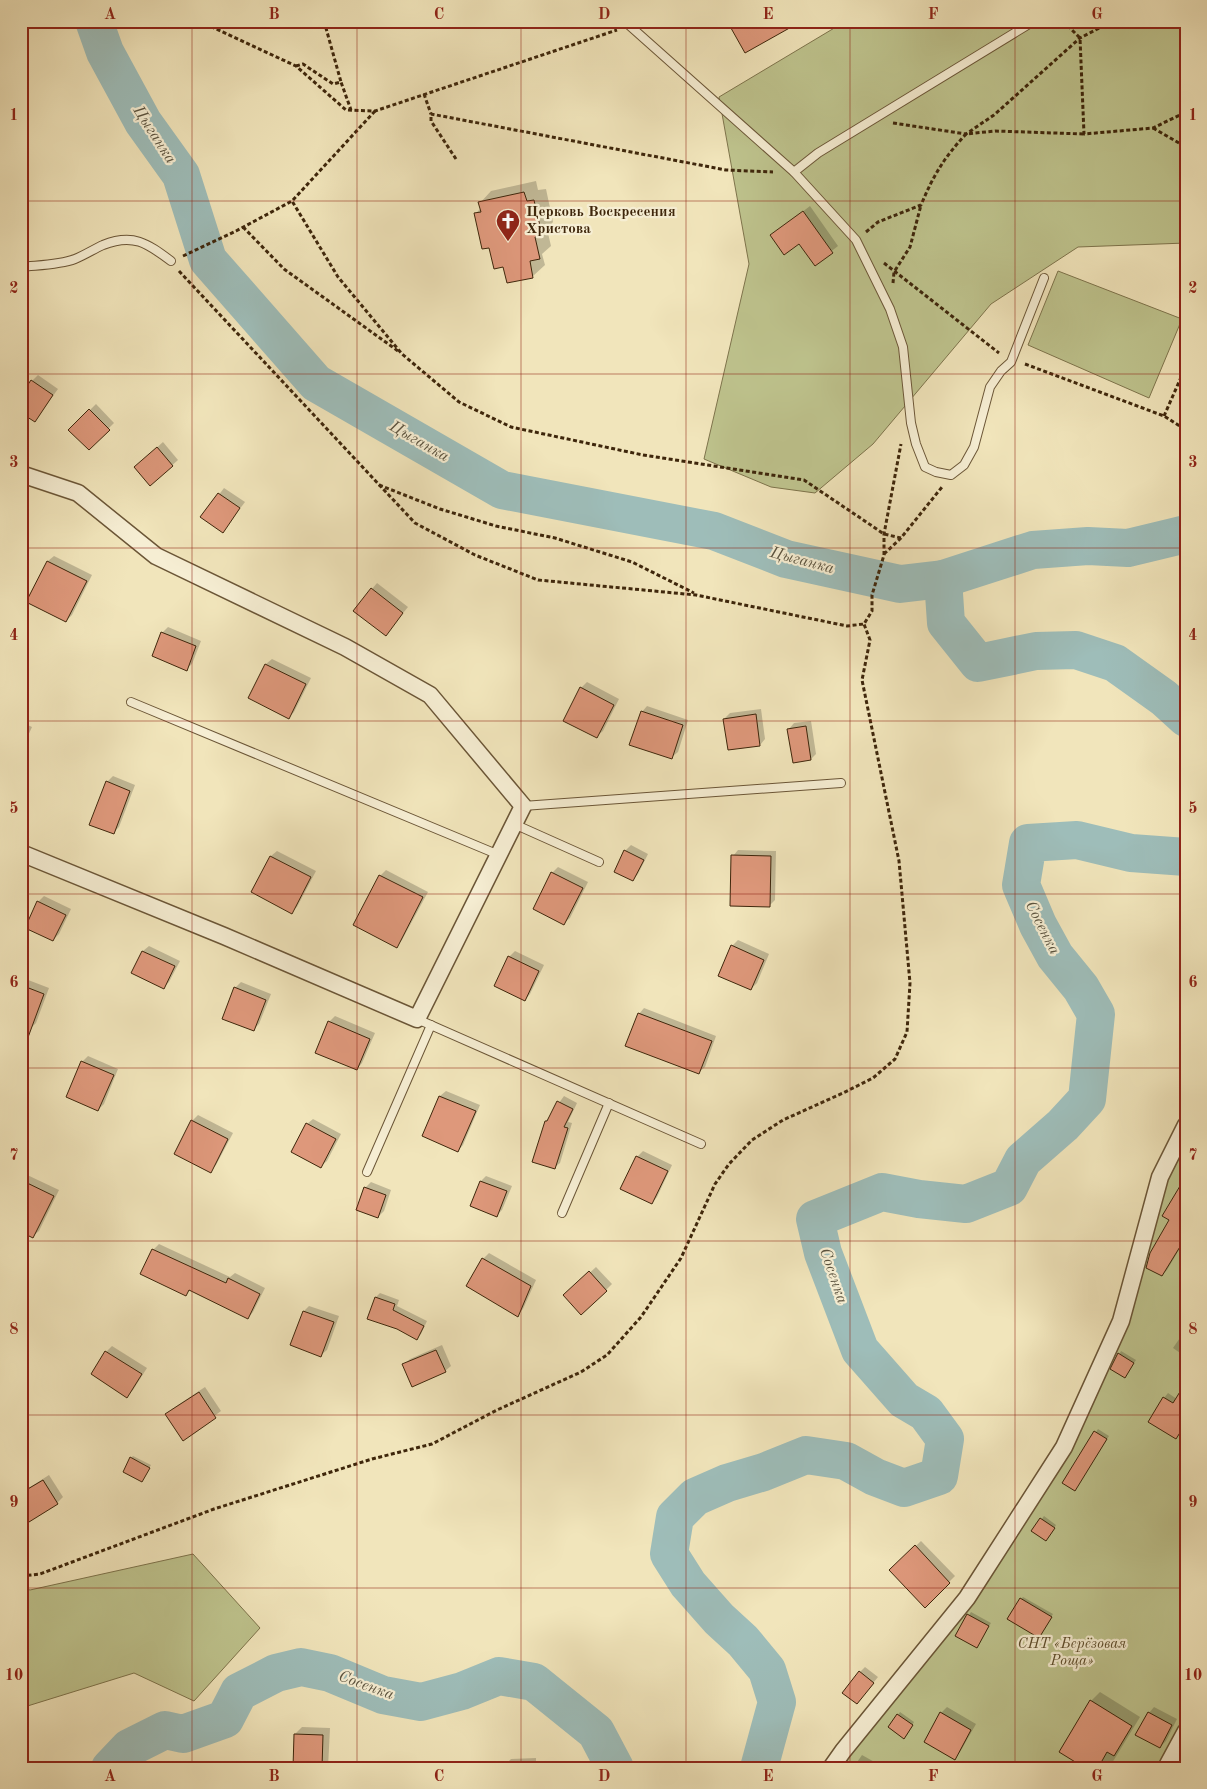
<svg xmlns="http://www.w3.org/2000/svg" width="1207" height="1789" font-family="'Old Standard TT',serif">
<rect width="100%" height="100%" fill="#f1e5bb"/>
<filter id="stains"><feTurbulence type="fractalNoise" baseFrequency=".004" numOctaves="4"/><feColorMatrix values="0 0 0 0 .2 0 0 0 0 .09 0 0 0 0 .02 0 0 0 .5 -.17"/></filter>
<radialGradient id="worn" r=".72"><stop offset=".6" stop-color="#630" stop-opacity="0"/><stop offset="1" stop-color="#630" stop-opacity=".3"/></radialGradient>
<!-- green -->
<g fill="#bec38d" stroke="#7e744c">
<polygon points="846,21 1186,21 1186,243 1078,247 991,304 873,444 815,493 771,487 704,459 749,264 719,97"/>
<polygon points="1058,271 1182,319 1149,398 1028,345"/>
<polygon points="1186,1138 1186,1724 1163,1768 842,1768 852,1752 969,1604 1097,1388 1166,1177"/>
<polygon points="193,1554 260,1628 194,1701 134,1673 21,1708 21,1587 30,1590"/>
</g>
<!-- shadow -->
<g fill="#0003">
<polygon points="536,181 538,190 546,189 553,222 547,229 551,246 542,254 545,265 533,276 504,266 490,246 475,214 481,208 480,203 491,191"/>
<polygon points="810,206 838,246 815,264 800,243 772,235"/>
<polygon points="38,375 58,389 35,420 32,381"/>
<polygon points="96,404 114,423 89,448 70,430"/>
<polygon points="163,442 178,460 150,485 141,462"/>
<polygon points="224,488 245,502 223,531 202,517"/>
<polygon points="54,556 92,575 72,615 66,621 28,602 48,561"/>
<polygon points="377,583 408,607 386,634 372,589"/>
<polygon points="168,627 201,641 192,664 186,669 153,656 162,633"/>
<polygon points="272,659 311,678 294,712 289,717 250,698 266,664"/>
<polygon points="587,682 619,699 603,731 597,736 581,688"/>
<polygon points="647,706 688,720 678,752 672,757 642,712"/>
<polygon points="761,709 765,739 760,745 724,719 730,713"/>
<polygon points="811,721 816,754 811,759 789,729 794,723"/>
<polygon points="21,722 32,727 21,751"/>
<polygon points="113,776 135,785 119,827 113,833 107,782"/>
<polygon points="631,845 648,854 638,874 633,880 625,851"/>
<polygon points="738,850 776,851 775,900 769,906 733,856"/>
<polygon points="277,851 316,871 297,907 291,912 253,892 271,856"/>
<polygon points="558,867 588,882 570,918 564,923 552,873"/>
<polygon points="386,870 428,892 402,940 397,946 380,876"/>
<polygon points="44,896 71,909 59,934 53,940 38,902"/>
<polygon points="738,940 769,954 757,983 751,989 732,946"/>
<polygon points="149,946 180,961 169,982 163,988 133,973 143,951"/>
<polygon points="515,951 544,965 530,994 525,1000 496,985 509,957"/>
<polygon points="23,978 49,988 36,1023 30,1029 21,1026 21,979"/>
<polygon points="241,982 271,994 259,1024 253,1030 223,1018 236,987"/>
<polygon points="644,1008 716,1036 705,1067 699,1072 639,1014"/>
<polygon points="335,1016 375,1033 362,1063 357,1069 329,1022"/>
<polygon points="88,1056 118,1069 104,1104 98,1110 82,1062"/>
<polygon points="446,1091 480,1105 463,1145 458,1151 423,1136 440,1096"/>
<polygon points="564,1096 577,1103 568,1122 572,1123 560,1163 554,1168 546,1121"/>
<polygon points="198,1115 233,1133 216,1165 210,1171 192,1121"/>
<polygon points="313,1119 341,1134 327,1161 321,1166 307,1124"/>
<polygon points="643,1151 672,1165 657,1197 652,1203 637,1157"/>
<polygon points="23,1173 59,1190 39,1231 33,1236 21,1230 21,1174"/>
<polygon points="486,1176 512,1186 502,1210 497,1215 481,1181"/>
<polygon points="1186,1178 1186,1238 1167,1270 1162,1275 1171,1220"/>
<polygon points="371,1182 391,1190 384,1211 378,1217 365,1188"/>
<polygon points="159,1244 230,1277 235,1273 265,1288 253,1312 248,1318 190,1290 186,1294 153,1250"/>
<polygon points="489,1253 536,1280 523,1309 517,1315 483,1259"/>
<polygon points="596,1267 612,1284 606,1290 571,1290"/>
<polygon points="380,1293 399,1300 397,1306 427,1321 421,1334 416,1338 376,1297"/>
<polygon points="309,1306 339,1316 327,1350 321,1355 304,1311"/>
<polygon points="1186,1329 1186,1357 1173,1348"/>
<polygon points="442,1345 451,1366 445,1371 404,1365 410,1359"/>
<polygon points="112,1346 147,1368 133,1390 127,1396 92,1374 106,1352"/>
<polygon points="1121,1351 1136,1360 1127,1374 1112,1368"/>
<polygon points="1186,1385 1186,1428 1184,1427 1176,1438 1164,1398 1168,1393 1177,1399"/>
<polygon points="205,1387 221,1411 183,1439 167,1415 172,1409"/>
<polygon points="1098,1429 1109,1436 1077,1487 1063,1482"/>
<polygon points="133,1456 151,1465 142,1480 131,1458"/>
<polygon points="49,1475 63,1497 57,1503 29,1520 21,1507 21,1493"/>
<polygon points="1044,1516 1056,1525 1049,1537 1033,1531"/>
<polygon points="921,1541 955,1576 925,1606 891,1570"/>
<polygon points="1023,1597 1053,1614 1039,1637 1021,1599"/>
<polygon points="971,1612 991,1623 977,1646 957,1635"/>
<polygon points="865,1667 878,1677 857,1703 860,1672"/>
<polygon points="1100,1692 1140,1717 1109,1768 1087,1768 1060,1751 1091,1701"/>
<polygon points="947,1707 976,1724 960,1752 954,1758 941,1713"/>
<polygon points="1154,1707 1177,1719 1166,1741 1160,1747 1149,1713"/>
<polygon points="900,1712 914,1722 907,1735 898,1715"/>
<polygon points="22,1719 29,1737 21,1743 21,1720"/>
<polygon points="302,1727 330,1728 328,1768 294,1768 295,1734"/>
<polygon points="862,1755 878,1764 876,1768 853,1768"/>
<polygon points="536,1758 536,1768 506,1768 506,1764 511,1759"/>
</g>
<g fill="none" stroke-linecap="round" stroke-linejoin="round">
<!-- river -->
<g stroke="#9ebdb9" stroke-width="38">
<polyline points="94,21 105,52 143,122 181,175 208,260 316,383 502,490 714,531 786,559 900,584 943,579"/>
<polyline points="1186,534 1128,548 1088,546 1033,550 943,579 946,623 978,663 1036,651 1076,650 1115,663 1164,698 1186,718"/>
<polyline points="110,1768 129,1748 165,1730 183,1734 225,1719 239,1692 276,1673 301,1667 330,1673 383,1695 421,1702 462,1691 499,1676 534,1682 596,1732 615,1768"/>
<polyline points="759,1768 777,1702 767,1670 743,1641 719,1619 688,1584 669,1554 675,1517 695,1497 727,1483 764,1472 806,1455 846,1461 875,1477 904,1488 939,1476 945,1439 926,1413 904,1400 860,1350 823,1253 815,1219 882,1192 919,1199 966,1204 1009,1187 1023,1160 1063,1125 1087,1099 1096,1014 1081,988 1055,956 1038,925 1021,885 1028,843 1077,840 1131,853 1186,857"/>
</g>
</g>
<!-- building -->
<g fill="#de987b" stroke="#3e260b">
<polygon points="727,21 802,21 745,53"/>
<polygon points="524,192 527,201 534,200 542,235 535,237 540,259 530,261 533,278 507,283 503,267 494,269 489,248 482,249 474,213 481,212 478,202"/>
<polygon points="803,211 833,253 815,266 799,244 784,255 770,235"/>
<polygon points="31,380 53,395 35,422 21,413 21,395"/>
<polygon points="89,409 110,430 89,450 68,430"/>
<polygon points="157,447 173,466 150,486 134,467"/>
<polygon points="218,493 240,508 223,533 200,517"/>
<polygon points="47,561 87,581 66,622 26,602"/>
<polygon points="371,588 403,613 386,636 353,611"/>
<polygon points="161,632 196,646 187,671 152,656"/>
<polygon points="265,664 306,684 289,719 248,698"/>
<polygon points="580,687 614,705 597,738 563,721"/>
<polygon points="641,711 683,725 672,759 629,745"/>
<polygon points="756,714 760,746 728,750 723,719"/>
<polygon points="806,726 811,760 793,763 787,729"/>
<polygon points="106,781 130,791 114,834 89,825"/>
<polygon points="624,850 644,860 633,881 614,872"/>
<polygon points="731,855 771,856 770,907 730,906"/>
<polygon points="270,856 311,877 292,914 251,892"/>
<polygon points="551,872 583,888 564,925 533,909"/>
<polygon points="379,875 423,897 397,948 353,925"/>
<polygon points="37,901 66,915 53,941 25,928"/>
<polygon points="731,945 764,960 751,990 718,976"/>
<polygon points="142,951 175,966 164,989 131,973"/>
<polygon points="508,956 539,971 525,1001 494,986"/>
<polygon points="21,985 44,994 23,1051 21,1051"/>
<polygon points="234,987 266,1000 254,1031 222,1019"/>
<polygon points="638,1013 712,1041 699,1074 625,1046"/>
<polygon points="328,1021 370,1039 357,1070 315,1053"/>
<polygon points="81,1061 114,1075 98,1111 66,1097"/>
<polygon points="439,1096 476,1111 458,1152 422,1136"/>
<polygon points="557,1101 573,1109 564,1127 568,1128 555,1169 532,1162 545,1121 547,1121"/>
<polygon points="191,1120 228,1139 211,1173 174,1154"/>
<polygon points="306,1123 336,1139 321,1168 291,1152"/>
<polygon points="636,1156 668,1171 652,1204 620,1189"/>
<polygon points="1186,1176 1186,1237 1162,1276 1146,1268 1150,1253 1169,1220 1162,1216"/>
<polygon points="21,1180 54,1196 33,1238 21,1232"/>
<polygon points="480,1181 507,1191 497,1217 470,1206"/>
<polygon points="364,1187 386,1195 378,1218 356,1210"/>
<polygon points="152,1249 226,1283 228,1278 260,1294 248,1319 189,1290 186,1296 140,1274"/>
<polygon points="482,1258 531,1286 518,1317 466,1286"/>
<polygon points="589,1271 607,1291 581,1315 563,1295"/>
<polygon points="375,1297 395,1304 393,1310 424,1326 417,1340 397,1329 367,1319"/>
<polygon points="303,1311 334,1322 321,1357 290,1345"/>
<polygon points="436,1350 446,1372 412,1387 402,1364"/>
<polygon points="105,1351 142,1374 127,1398 91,1374"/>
<polygon points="1118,1353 1134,1363 1125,1378 1110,1369"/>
<polygon points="1186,1382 1186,1423 1176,1439 1148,1422 1163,1397 1173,1403"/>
<polygon points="199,1392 216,1418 183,1441 165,1414"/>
<polygon points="1094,1431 1107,1439 1075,1491 1062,1483"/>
<polygon points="130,1457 150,1468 142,1482 123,1472"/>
<polygon points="43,1480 58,1504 29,1522 21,1510 21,1493"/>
<polygon points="1040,1518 1055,1528 1046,1541 1031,1531"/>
<polygon points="915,1545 950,1583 925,1608 889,1570"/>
<polygon points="1020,1598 1052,1617 1039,1638 1007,1619"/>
<polygon points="967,1614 989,1626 977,1648 955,1636"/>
<polygon points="859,1671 874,1683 857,1704 842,1693"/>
<polygon points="1090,1700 1132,1726 1114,1756 1107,1752 1098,1768 1085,1768 1059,1752"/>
<polygon points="940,1712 971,1730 955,1760 924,1742"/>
<polygon points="1148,1712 1172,1725 1160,1748 1135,1735"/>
<polygon points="897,1714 913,1725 904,1739 888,1727"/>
<polygon points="294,1734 323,1735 322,1768 293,1768"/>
</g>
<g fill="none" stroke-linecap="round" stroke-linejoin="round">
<!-- lane casing -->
<g stroke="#6b5637" stroke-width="10">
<g id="lane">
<polyline points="638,21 630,26 794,172 856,240 890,309 903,347 911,423 916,444 925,467 936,472 951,475 964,465 974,447 990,387 1001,371 1011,362 1044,278"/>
<polyline points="794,172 818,153 1034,21"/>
<path d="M21 267C39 265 59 265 75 259 85 255 94 249 103 245 133 233 147 243 171 261"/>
<polyline points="131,702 499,855"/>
<polyline points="523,806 841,783"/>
<polyline points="514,824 599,862"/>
<polyline points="417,1019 701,1144"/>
<polyline points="367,1172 431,1025"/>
<polyline points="562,1213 609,1103"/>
</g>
</g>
<!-- street casing -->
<g stroke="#6b5637" stroke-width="19">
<g id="street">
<polyline points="21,474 78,493 156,556 345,647 430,695 523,806 417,1019 224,936 21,853"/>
<polyline points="831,1768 843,1751 967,1598 1064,1447 1121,1321 1160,1177 1186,1125"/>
<polyline points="1166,1768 1186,1731"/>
</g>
</g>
<!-- path -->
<g stroke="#3e260b" stroke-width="3" stroke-dasharray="4 2.5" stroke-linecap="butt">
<polyline points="199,21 296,66 346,110 375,111 617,30"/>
<polyline points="324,21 341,82"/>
<polyline points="1063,21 1080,38 1084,134 1153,128 1186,112"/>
<polyline points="296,66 303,64 333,84 341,82 351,110"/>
<polyline points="424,94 431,114"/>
<polyline points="375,111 292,201 338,277 402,354 459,402 511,427 643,455 804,480 884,534 901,538"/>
<polyline points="893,123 966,134 994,115 1080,38 1113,21"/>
<polyline points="1153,128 1186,147"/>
<polyline points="456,159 431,121 431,114 726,170 773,172"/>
<polyline points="243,227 284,269 398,351"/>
<path d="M866 232 878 222 921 205C934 174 944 158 966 134L995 131 1084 134"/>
<polyline points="183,256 236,231 292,201"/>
<polyline points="884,263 999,353"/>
<polyline points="179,271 415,523 475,555 538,580 696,595 847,626 864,624 872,611 872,595 884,555 884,534 901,444"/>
<polyline points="893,283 894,272 910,247 921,205"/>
<polyline points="1025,364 1164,416 1186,430"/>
<polyline points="1164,416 1186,366"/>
<polyline points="379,485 440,509 496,526 555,538 632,562 694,593"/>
<polyline points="884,554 901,538 942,487"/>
<polyline points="21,1576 40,1574 214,1509 372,1459 432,1444 497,1410 581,1372 607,1355 641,1317 681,1258 715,1184 729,1164 752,1140 783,1120 843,1093 873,1078 895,1059 907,1032 910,983 899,861 862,680 870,640 864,624"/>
</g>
<!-- lane -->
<use href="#lane" stroke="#f6eed3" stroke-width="8"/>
<!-- street -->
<use href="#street" stroke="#f6eed3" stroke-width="16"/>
</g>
<!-- grid -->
<path fill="none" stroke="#8f2418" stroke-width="1" stroke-opacity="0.55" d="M192 21V1768M357 21V1768M521 21V1768M686 21V1768M850 21V1768M1015 21V1768M21 201H1186M21 374H1186M21 548H1186M21 721H1186M21 894H1186M21 1068H1186M21 1241H1186M21 1415H1186M21 1588H1186"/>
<!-- icons -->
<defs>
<g id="church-pin" transform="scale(1.25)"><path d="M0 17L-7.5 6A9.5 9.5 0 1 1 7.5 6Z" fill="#8f2418" stroke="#f6eed3"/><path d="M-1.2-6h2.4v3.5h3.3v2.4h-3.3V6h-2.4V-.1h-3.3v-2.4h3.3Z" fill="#fff"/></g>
</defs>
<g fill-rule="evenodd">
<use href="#church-pin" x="508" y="221"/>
</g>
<g text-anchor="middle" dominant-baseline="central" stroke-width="4.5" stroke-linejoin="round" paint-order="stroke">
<!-- poi labels -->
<g font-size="15" font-weight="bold" fill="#3e260b" stroke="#f6eed3" text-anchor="start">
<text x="526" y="212">Церковь Воскресения<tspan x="526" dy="17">Христова</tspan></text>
</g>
<!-- park labels -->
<g font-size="15" font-style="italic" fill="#5e4d2c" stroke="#f6eed3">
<text x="1072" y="1644">СНТ «Берёзовая<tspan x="1072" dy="17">Роща»</tspan></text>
</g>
<!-- water labels -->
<g font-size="16" font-style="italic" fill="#5b533f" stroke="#f6eed3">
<text transform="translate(154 135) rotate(57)">Цыганка</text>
<text transform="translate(419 442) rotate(30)">Цыганка</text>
<text transform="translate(802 561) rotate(15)">Цыганка</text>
<text transform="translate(1042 928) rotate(63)">Сосенка</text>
<text transform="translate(833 1276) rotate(71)">Сосенка</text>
<text transform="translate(366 1686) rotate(20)">Сосенка</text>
</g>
</g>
<!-- margin -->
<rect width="1207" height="1789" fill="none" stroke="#f1e5bb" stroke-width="55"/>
<rect x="28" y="28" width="1152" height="1734" fill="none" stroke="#8f2418" stroke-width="2"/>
<g font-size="16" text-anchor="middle" font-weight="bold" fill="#8f2418">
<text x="110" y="19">A</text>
<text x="274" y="19">B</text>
<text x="439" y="19">C</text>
<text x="604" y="19">D</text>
<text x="768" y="19">E</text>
<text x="933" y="19">F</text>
<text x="1097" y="19">G</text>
<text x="14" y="120">1</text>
<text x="1193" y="120">1</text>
<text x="14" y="293">2</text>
<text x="1193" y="293">2</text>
<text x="14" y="467">3</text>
<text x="1193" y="467">3</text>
<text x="14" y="640">4</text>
<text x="1193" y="640">4</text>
<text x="14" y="813">5</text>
<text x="1193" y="813">5</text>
<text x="14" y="987">6</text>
<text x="1193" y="987">6</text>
<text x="14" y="1160">7</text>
<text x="1193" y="1160">7</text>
<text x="14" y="1334">8</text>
<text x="1193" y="1334">8</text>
<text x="14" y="1507">9</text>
<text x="1193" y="1507">9</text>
<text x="14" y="1680">10</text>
<text x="1193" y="1680">10</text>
<text x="110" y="1781">A</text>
<text x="274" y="1781">B</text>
<text x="439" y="1781">C</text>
<text x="604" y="1781">D</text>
<text x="768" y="1781">E</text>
<text x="933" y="1781">F</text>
<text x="1097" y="1781">G</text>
</g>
<rect width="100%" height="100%" filter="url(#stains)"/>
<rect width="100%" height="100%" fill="url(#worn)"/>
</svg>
